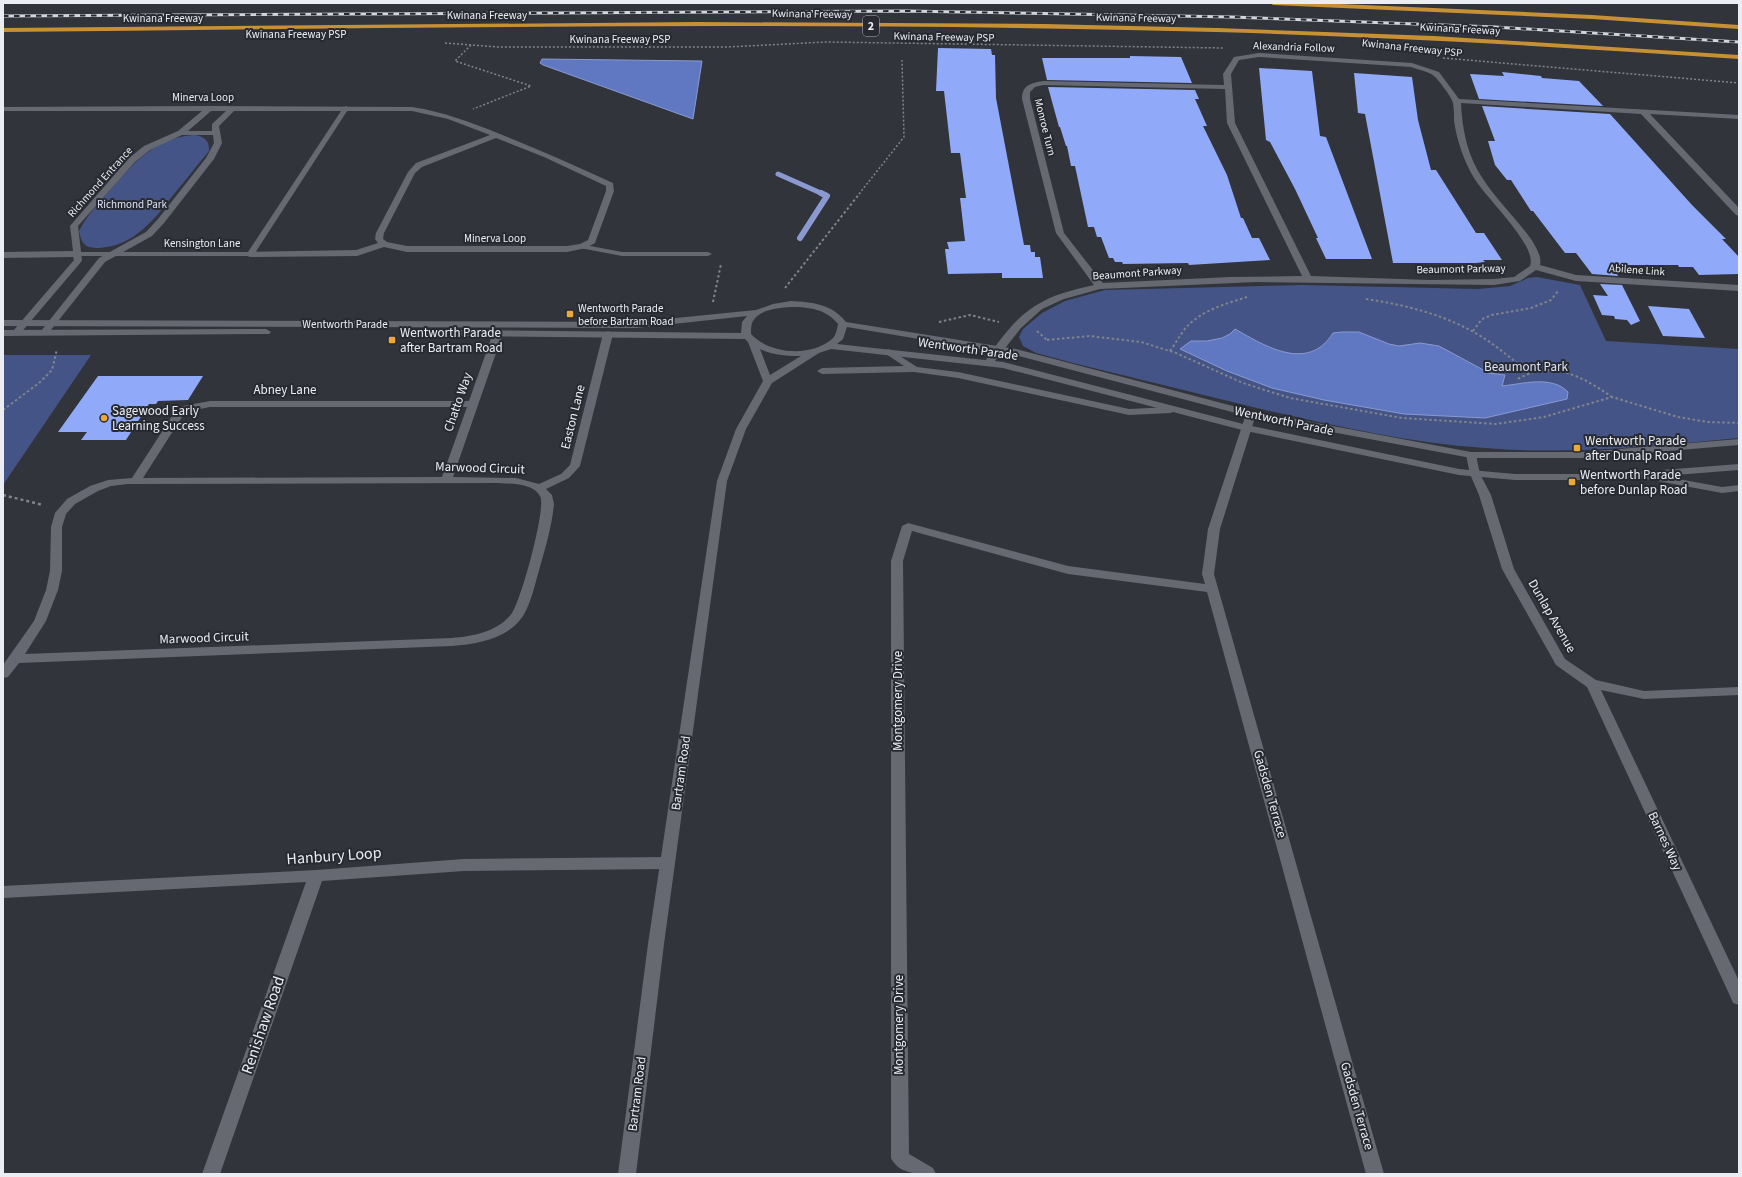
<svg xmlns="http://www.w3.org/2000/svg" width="1742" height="1177" font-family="'Source Sans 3',sans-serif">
<rect width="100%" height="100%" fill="#31343b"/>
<!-- green -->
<g fill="#445486">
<path d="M194 135C203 136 210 140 209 151 197 165 186 180 174 194 154 220 134 246 99 248 84 248 82 244 79 231 87 215 99 203 111 189 135 162 155 138 194 135Z"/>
<path d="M1537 277 1580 285 1606 341 1739 349V438C1654 446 1570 455 1485 448 1409 443 1335 426 1261 409 1198 394 1136 378 1073 363L1036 353 1023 346 1019 337 1023 329 1042 313 1065 301 1105 290 1302 285 1478 289 1510 286 1528 278Z"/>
<polygon points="3,355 91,355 3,485"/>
</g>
<!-- water -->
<g fill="#6077c2" stroke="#8a9ad0">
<polygon points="542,59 702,61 693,119 543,65 540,63"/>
<path d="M1235 329C1265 346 1308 373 1333 333L1342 332H1359L1389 344 1399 346 1420 343 1439 346 1489 373 1505 375 1502 386C1522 384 1552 375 1568 392L1567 399 1485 418 1404 414 1324 400 1272 388 1227 371 1180 349 1191 341H1207L1222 338 1230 334Z"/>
</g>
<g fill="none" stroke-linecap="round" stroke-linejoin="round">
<!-- stream-far1 -->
<polyline stroke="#8a9ad0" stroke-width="5" points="778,174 823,194"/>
<!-- stream -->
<polyline stroke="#8a9ad0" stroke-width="6" points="800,238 827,196 821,193"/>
</g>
<!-- building -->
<g fill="#90a9f9">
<polygon points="938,48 991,49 992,55 995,55 996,98 1024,245 1030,245 1031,252 1035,252 1035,257 1040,257 1043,278 1002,278 1002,273 948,274 945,249 949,249 947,242 965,241 960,198 966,198 960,153 951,153 944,91 936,91"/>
<polygon points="1130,56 1181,57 1192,83 1047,80 1042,58 1130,58"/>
<polygon points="1259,68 1312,71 1320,136 1326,137 1372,259 1326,259 1316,238 1318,238 1295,189 1270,142 1266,140"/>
<polygon points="1502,72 1541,76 1542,78 1579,81 1603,106 1479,99 1470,74 1504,76"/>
<polygon points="1354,73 1412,77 1418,120 1431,170 1436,170 1476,233 1484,233 1502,260 1483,260 1485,262 1476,263 1393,263 1365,114 1358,113"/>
<polygon points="1048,87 1195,90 1199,99 1195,99 1207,126 1203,126 1227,175 1241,218 1243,218 1252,238 1259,238 1270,260 1189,265 1188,263 1123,264 1122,262 1115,262 1113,258 1109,258 1101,237 1097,237 1094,227 1088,227 1075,166 1071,166 1067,146 1066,146 1060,127 1059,127"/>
<polygon points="1482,106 1610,114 1692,205 1726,239 1722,239 1739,257 1739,274 1699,275 1693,267 1679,267 1678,265 1617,265 1618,266 1613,266 1618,276 1592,274 1576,253 1565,253 1533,211 1531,211 1511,180 1507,180 1495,165 1488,141 1495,141"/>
<polygon points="1600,284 1622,285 1640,321 1631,325 1627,320 1615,319 1614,316 1602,315 1593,295 1608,296"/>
<polygon points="1648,306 1689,309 1705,338 1663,336"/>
<polygon points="98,376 203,376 188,400 158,401 156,404 149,404 126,440 81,440 87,432 58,432"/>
</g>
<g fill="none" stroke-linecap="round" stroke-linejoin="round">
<!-- path-far2 -->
<g stroke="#81848a" stroke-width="1.5" stroke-dasharray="2 2" stroke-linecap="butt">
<polyline points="445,43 498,47 727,47 826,42 1224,48"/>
<polyline points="471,45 455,61 531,86 473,109"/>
<polyline points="1443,58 1739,83"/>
<polyline points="859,194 904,137 902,60"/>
</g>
<!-- path-far1 -->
<g stroke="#81848a" stroke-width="2" stroke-dasharray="2.5 2.5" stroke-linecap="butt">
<polyline points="785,288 860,193"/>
<path d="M1366 299C1406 305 1447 315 1482 337 1498 347 1513 360 1528 372"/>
<polyline points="713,302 721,264"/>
<polyline points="939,322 970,315 999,322"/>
<polyline points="1037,331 1048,341"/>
<polyline points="1473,331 1482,319 1492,315 1531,308 1551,300 1559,290"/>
<polyline points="1047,340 1089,336 1141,342 1176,353 1243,383 1290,398 1402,418 1496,424 1544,417 1612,397 1678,417 1708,422 1739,423"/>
<path d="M1170 351C1175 344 1179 337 1184 330 1199 311 1225 304 1247 297"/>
<path d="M1518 379C1552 359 1583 377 1612 397"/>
<polyline points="3,410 39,383 52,370 57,349"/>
</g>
<!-- path -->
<polyline stroke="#81848a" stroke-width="2.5" stroke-dasharray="3 3" stroke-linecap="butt" points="3,495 43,505"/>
<!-- service -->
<g fill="#666972" fill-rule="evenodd">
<polygon points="346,106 349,108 253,256 77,256 73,254 77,252 248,252 343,108"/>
<polygon points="580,244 622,252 708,252 712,254 708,256 622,256 580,248"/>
<polygon points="889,349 917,367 958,372 1129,409 1171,407 1176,410 1171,413 1129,415 958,378 914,372 822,374 817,371 822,368 904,366 886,354 885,352 886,350"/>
<polygon points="1640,472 1722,487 1739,485 1739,491 1722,493 1636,477 1635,475 1636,473"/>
</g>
<!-- minor -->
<g fill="#666972" fill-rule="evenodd">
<path d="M1259 53 1412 63 1439 72 1459 99 1739 115V119L1650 114 1739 208V216L1736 215 1641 114 1461 103C1462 130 1468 157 1483 179 1498 202 1518 220 1533 242 1537 250 1542 257 1540 265L1576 275 1739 285V291L1576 281 1536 270 1520 281 1494 285 1256 282 1100 289 1064 299 1042 309 1021 328 991 366H985L983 364C999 341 1016 315 1042 302 1058 293 1077 289 1094 285L1056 233 1022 99C1022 85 1031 83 1043 81L1224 85 1223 74 1234 57ZM1259 57 1411 67C1418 70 1428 71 1434 76 1438 79 1453 99 1453 103 1454 109 1454 115 1454 121 1457 141 1464 161 1474 178 1485 197 1538 246 1530 266L1514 277 1494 279 1430 280 1311 276 1235 123 1231 74 1239 60ZM1043 85 1225 89 1227 123 1302 276 1230 277 1103 283 1064 233 1030 99V92L1035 87Z"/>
<path d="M210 106 412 107C444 112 470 122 500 134 538 149 576 166 613 183L614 191 595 243 586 248 567 252H407L384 247 357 256 250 257 247 256 246 254 247 252 356 250 378 243 375 239 376 233 408 172 416 163 490 135 448 119 412 111H234L219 126 222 143 214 159 164 223 152 236 105 262 47 335H41L39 333 41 331 99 258 146 232 158 219 206 158 214 143 213 135H182L150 150 135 162 78 226 82 260 81 262 19 335H13L11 333 13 331 74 260 73 257 3 258V252L73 251 70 226 129 158 144 146 178 131 202 111H3V107ZM211 111H226L212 124V131H188ZM496 138 544 157 606 186V191L588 240 580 244 567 246H407L387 242 383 239 384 233 415 173 422 167Z"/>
<path d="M498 330 503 333 453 477 516 478 539 484 561 474 570 465 603 334 608 331 613 334 580 466 569 478 546 489 552 495 554 504C552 525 546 546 540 567 535 583 532 601 523 616 508 639 477 644 452 646L19 663 8 677 3 678V665L34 621 46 590 50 571 51 527 55 513 67 499 90 486 108 480 132 478 174 413 183 406 210 401H469L493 333ZM210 407H467L442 477 143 478 182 417 190 411ZM495 483C509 484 532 482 540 496 547 506 521 601 512 613 498 632 474 636 452 638L25 654 46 621 58 590 62 571V527L66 514 75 504 98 491 111 486 128 484Z"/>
<path d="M1251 411 1256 414 1220 529 1214 574 1384 1174H1366L1207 592 1068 574 912 531 903 561 909 1154 933 1168 936 1174C920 1174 899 1175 891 1158V561L902 526 908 523 1068 566 1205 584 1202 574 1208 529 1246 414Z"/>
<polygon points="1471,452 1476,455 1480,474 1491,495 1514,569 1565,659 1596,680 1644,691 1739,687 1739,695 1644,699 1601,690 1739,981 1739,1005 1733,1003 1731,998 1587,687 1556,665 1502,569 1479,495 1470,474 1466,455"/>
<polygon points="668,857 673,859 675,863 673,867 668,869 464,871 322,881 220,1174 202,1174 306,882 3,898 3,886 316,870 464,859"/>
</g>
<!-- tertiary -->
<g fill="#666972" fill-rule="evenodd">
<path d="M791 301C812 302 832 304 846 322L1016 349 1252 411 1471 452H1584L1739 439V445L1584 458H1471L1251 417 1015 355 847 327 843 339 837 344 1003 362 1247 425 1459 469 1515 474H1611L1739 464V470L1611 480H1515L1459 475 1246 431 1003 368 831 349 819 353 772 383 746 429 727 481 664 944 636 1174H618L648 944 717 481 736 429 763 381 748 342 745 339 459 336 454 333 459 330 741 333 742 322 747 316 636 328 3 326V320L636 322 756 310 773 304ZM791 307C809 307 826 309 838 324 837 329 836 335 833 338 812 358 769 354 751 334 751 330 751 324 753 321 760 309 779 308 791 307ZM760 349C773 355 787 356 801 356L770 375Z"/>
<polygon points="266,329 271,332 269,334 3,336 3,330"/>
</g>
<!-- motorway -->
<g fill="#c89034" fill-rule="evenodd">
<polygon points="1270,3 1317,3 1592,15 1739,25 1739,29 1592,19 1273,5"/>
<path d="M697 22 1044 24 1217 28 1434 36 1739 55V59C1565 47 1391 37 1216 32 812 21 407 28 3 32V28Z"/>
</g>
<!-- rail casing -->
<g stroke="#d3d5db" stroke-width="3">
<polyline id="rail" points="3,16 906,11 1232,17 1495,27 1739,42"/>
</g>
<!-- rail -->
<use href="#rail" stroke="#282a31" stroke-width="2" stroke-dasharray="5.5" stroke-linecap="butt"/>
</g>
<!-- markers -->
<g fill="#eba93a" stroke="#282a31" stroke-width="1.5">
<rect x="566" y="310" width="8" height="8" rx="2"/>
<rect x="388" y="336" width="8" height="8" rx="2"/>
<circle cx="104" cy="418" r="4"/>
<rect x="1573" y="444" width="8" height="8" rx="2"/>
<rect x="1568" y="478" width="8" height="8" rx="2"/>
</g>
<g text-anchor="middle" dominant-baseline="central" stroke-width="4" stroke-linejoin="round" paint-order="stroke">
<!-- far-street labels -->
<g font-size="11" fill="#ebedf2" stroke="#282a31">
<text transform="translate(812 14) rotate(1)">Kwinana Freeway</text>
<text x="487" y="15">Kwinana Freeway</text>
<text x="163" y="18">Kwinana Freeway</text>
<text transform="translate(1136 18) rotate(1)">Kwinana Freeway</text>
<text transform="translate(1460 29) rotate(3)">Kwinana Freeway</text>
<text x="296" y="34">Kwinana Freeway PSP</text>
<text transform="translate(944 37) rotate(1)">Kwinana Freeway PSP</text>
<text x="620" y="39">Kwinana Freeway PSP</text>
<text transform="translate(1294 47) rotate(2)">Alexandria Follow</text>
<text transform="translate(1412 48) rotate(6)">Kwinana Freeway PSP</text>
<text x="203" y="97">Minerva Loop</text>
<text transform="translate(1045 127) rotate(76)">Monroe Turn</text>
<text transform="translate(100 182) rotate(-48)">Richmond Entrance</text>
<text x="495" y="238">Minerva Loop</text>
<text x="202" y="243">Kensington Lane</text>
<text transform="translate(1461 269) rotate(-1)">Beaumont Parkway</text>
<text transform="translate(1637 270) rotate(4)">Abilene Link</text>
<text transform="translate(1137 273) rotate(-4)">Beaumont Parkway</text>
<text x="345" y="324">Wentworth Parade</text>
</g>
<!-- far-park labels -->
<g font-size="11" fill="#dbe2f7" stroke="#282a31">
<text x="132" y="204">Richmond Park</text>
</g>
<!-- far-poi labels -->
<g font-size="11" fill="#ebedf2" stroke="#282a31" text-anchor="start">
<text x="578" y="308">Wentworth Parade<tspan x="578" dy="13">before Bartram Road</tspan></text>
</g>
<!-- shield labels -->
<rect fill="#282a31" stroke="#b0b2b8" stroke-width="1" x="863" y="16" width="16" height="20" rx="3"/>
<g font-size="12" font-weight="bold" fill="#ebedf2">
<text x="871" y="26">2</text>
</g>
<!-- poi labels -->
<g font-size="13" fill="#ebedf2" stroke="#282a31" text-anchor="start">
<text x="400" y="333">Wentworth Parade<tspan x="400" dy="15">after Bartram Road</tspan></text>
<text x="112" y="411">Sagewood Early<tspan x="112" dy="15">Learning Success</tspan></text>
<text x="1585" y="441">Wentworth Parade<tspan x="1585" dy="15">after Dunalp Road</tspan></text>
<text x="1580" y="475">Wentworth Parade<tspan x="1580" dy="15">before Dunlap Road</tspan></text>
</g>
<!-- street labels -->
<g font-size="13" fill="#ebedf2" stroke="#282a31">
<text transform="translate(968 349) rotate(8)">Wentworth Parade</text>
<text x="285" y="390">Abney Lane</text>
<text transform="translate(458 402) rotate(-71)">Chatto Way</text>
<text transform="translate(573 417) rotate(-76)">Easton Lane</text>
<text transform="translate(1284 421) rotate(12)">Wentworth Parade</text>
<text transform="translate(480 468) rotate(2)">Marwood Circuit</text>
<text transform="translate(1552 616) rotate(60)">Dunlap Avenue</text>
<text transform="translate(204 638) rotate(-2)">Marwood Circuit</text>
<text transform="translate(898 701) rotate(-90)">Montgomery Drive</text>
<text transform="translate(681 773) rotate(-82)">Bartram Road</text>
<text transform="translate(1270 794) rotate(74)">Gadsden Terrace</text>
<text transform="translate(1665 841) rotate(65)">Barnes Way</text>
<text transform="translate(899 1025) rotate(-90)">Montgomery Drive</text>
<text transform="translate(637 1094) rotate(-83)">Bartram Road</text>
<text transform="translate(1357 1106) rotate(74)">Gadsden Terrace</text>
</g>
<!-- park labels -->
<g font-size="13" fill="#dbe2f7" stroke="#282a31">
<text x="1526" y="367">Beaumont Park</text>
</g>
<!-- near-street labels -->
<g font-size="16" fill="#ebedf2" stroke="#282a31">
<text transform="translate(334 856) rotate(-4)">Hanbury Loop</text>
<text transform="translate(263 1025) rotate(-71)">Renishaw Road</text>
</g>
</g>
<!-- border -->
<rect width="1742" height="1177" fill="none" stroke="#ebedf2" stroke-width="8"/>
</svg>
